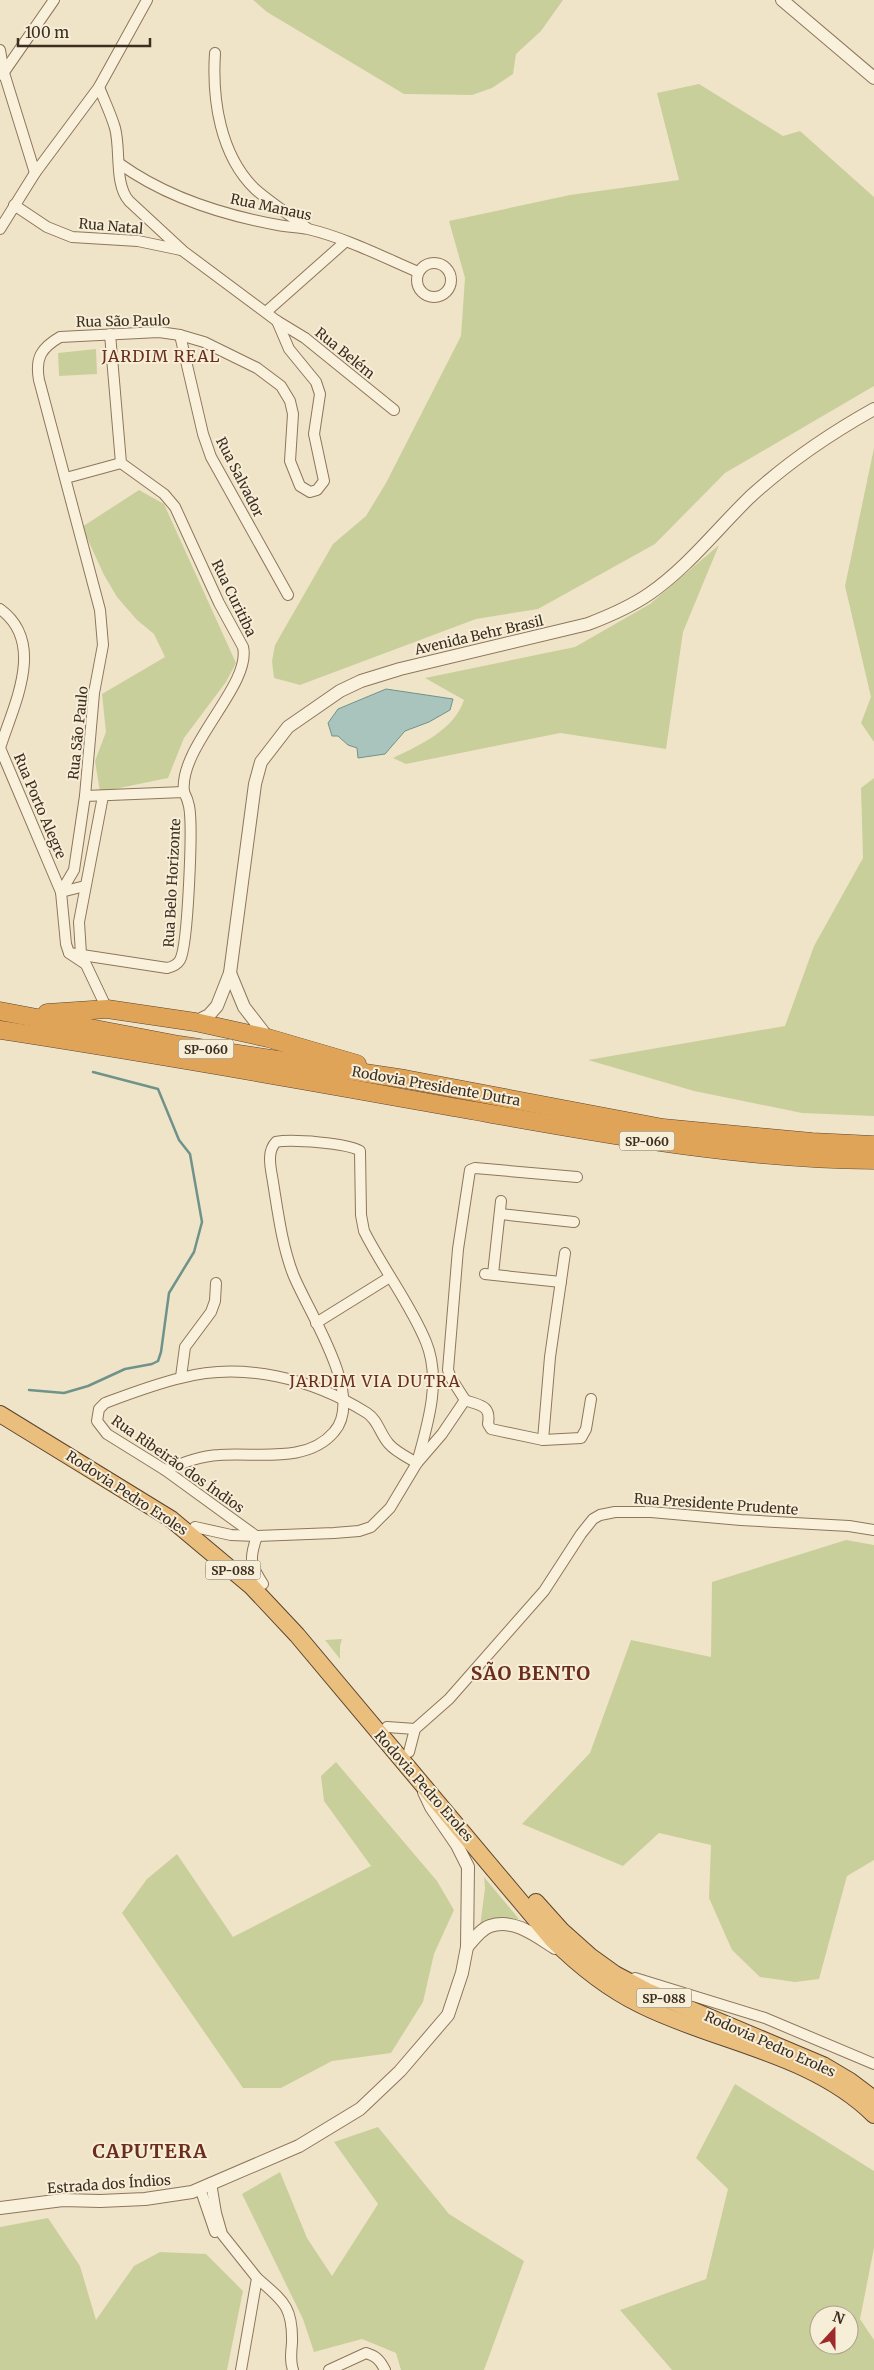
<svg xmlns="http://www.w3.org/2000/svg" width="874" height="2370" font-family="Merriweather,serif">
<rect width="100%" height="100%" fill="#f0e4c8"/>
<!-- green -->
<g fill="#c9cf9b" fill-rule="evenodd">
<polygon points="253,0 563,0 541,31 516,54 513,74 492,88 472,95 404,94 267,12"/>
<polygon points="699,84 783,136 800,131 874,197 874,386 725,473 655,544 538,609 476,619 300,685 274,678 272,661 275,645 333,544 366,516 386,483 461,336 465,278 449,221 570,195 679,180 657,93"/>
<polygon points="96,349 97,374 59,376 58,353"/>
<polygon points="874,448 874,742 861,723 871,697 845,586"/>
<polygon points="139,490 164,504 236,663 226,682 184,738 168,778 100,792 95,761 106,732 102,694 165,657 154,634 137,620 117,597 104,575 82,527"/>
<path d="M719 545 683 632 666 749 560 733 406 764 393 758C420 745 454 730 464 700L425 678 575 647 650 604Z"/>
<polygon points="874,778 874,1116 802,1113 694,1091 588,1060 785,1026 814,946 863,858 861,788"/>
<polygon points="846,1540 874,1545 874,1860 847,1876 819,1979 795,1982 760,1977 732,1950 709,1898 711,1845 659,1833 623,1866 522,1824 590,1753 631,1640 711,1657 712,1582"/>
<polygon points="342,1639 340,1646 340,1659 325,1640"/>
<polygon points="336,1762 437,1881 454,1910 434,1954 423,2002 391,2053 332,2061 281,2088 243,2088 122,1913 147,1879 177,1854 233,1937 371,1866 324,1801 321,1776"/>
<path d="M484 1877 519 1919C504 1918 494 1919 480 1927L485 1888Z"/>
<path d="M735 2084 874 2171V2248L860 2319 874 2340V2370H672L620 2310 706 2279 728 2189 696 2158ZM819 2315H849V2345H819Z"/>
<polygon points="378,2127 449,2214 524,2261 484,2370 401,2370 396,2353 362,2339 314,2352 303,2319 242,2194 280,2172 307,2238 332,2276 378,2204 334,2142"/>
<polygon points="48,2218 80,2266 96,2320 134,2266 160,2252 206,2254 243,2291 227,2370 0,2370 0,2227"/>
</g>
<!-- water -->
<polygon fill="#a9c4bc" stroke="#6f938a" points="386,689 453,699 450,710 429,722 405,731 385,754 358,758 357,748 348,745 338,736 332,736 328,723 338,709"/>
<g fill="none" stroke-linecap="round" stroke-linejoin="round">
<!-- stream -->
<polyline stroke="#6f938a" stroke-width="2.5" points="29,1390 64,1393 88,1386 125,1369 152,1364 158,1361 161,1352 169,1293 194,1252 202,1222 190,1154 179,1140 158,1089 93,1072"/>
<!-- minor casing -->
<g stroke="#8d765c" stroke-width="12">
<g id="minor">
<polyline points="0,50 4,73 35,173"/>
<path d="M215 53C212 99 220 155 255 189 271 203 290 215 307 228"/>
<polyline points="2,75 54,0"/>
<path d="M99 87C104 100 111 114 115 128 121 150 114 184 129 201L183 251 277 321 305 338 394 410"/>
<path d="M120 164C166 197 223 215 278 225 288 227 299 227 308 229 346 238 383 257 418 272"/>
<polyline points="14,205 47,227 72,237 138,241 181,250"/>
<polyline points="0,229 35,173 99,87 147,0"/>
<circle cx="434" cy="280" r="17"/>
<polyline points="266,312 345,242"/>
<path d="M110 334 121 463 164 494 175 507 219 603 243 647C252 685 178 747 184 792"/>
<polyline points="180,335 203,434 211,457 288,595"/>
<polyline points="66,478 121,463"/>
<path d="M0 609C47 643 13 706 0 748L61 892 66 944 69 953 84 963"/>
<polyline points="103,796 79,922 81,954 107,1009"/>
<path d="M61 892 74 870 85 796 94 693 103 645 100 610 39 380C35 358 41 348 60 337L159 332 180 335 204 342 257 368 281 386 290 401 293 414 290 461 300 486 310 492 317 490 324 481 314 434 320 394 316 382 289 349 277 321"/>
<polyline points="61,892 85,886"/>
<path d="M69 953 167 968C172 967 177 965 180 960 188 946 193 825 189 806 188 801 186 796 184 792L85 796"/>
<polyline points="500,1214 574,1222"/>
<polyline points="485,1274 561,1282"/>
<polyline points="493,1274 501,1201"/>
<polyline points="316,1323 390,1277"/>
<polyline points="181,1377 185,1347 211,1312 215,1301 216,1283"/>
<path d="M465 1400C481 1406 491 1405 488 1424L491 1429 543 1440 581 1438 586 1429 591 1399"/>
<polyline points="543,1440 550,1357 565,1253"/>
<path d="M165 1470C183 1463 200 1456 219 1455 257 1452 307 1464 334 1432 366 1396 308 1312 293 1274 282 1245 278 1213 273 1182 271 1169 266 1152 276 1142 291 1139 348 1143 360 1151L361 1215 364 1231C383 1269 410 1303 426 1342 442 1381 427 1426 417 1463"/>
<polyline points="195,1527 231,1535 257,1536 334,1533 359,1531 371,1527 390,1508 417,1463 442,1434 465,1400 451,1378 448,1370 458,1249 470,1170 475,1168 577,1177"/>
<path d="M256 1536 165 1470 107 1434 97 1421 99 1409 105 1403C129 1394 155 1384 181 1378 243 1361 313 1379 367 1413 378 1420 380 1434 389 1444 396 1452 407 1457 417 1463"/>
<path d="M257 1536C249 1559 250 1564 263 1584"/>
<polyline points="387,1727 415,1729"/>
<polyline points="409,1752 415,1729 449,1699 544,1591 581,1534 593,1519 600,1515 615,1512 651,1512 741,1520 849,1526 874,1530"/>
<polyline points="635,1978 765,2018 874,2064"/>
<polyline points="211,2183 216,2213 222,2234 257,2278 241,2370"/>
<polyline points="200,2188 215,2232"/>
<path d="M257 2278C283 2301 293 2306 292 2343 291 2353 290 2361 293 2370"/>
<path d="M329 2370 366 2353C376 2356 380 2360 385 2370"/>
</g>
</g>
<!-- tertiary casing -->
<g stroke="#8d765c" stroke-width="14">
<g id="tertiary">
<polyline points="782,0 874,78"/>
<polyline points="230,973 244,1007 268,1038"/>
<path d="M195 1022 209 1015 217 1006 230 973 255 784 261 762 288 727 340 691 361 681 400 669 588 624C609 616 630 607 649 594 687 568 717 529 750 497 787 463 831 433 874 409"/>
<path d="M467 1947C473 1940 481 1929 490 1926 514 1918 536 1936 555 1948"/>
<polyline points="0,2208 63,2200 100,2201 145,2199 192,2192 299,2146 360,2109 400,2071 448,2015 462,1973 467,1947 468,1867 457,1845 431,1807 424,1792"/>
</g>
</g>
<!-- trunk casing -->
<g stroke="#5b4430" stroke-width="18">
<g id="trunk">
<path d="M0 1414 171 1519 251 1586 297 1635 552 1939C578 1965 608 1989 641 2005 717 2043 811 2053 874 2115"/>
<polyline points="536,1902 562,1931 590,1956 615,1974 647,1991 823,2065 850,2081 874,2099"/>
</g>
</g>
<!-- motorway casing -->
<g stroke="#5b4430" stroke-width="19">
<g id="motorway">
<polyline points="0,1011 179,1045 405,1079 663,1128 812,1142 874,1145"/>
<polyline points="47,1013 107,1009 195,1022 268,1038 357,1064"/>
<path d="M0 1030C149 1053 298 1079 447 1106 589 1131 730 1159 874 1160"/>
</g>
</g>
<!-- minor -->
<use href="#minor" stroke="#faf1dc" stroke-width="10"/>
<!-- tertiary -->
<use href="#tertiary" stroke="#faf1dc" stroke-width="12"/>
<!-- trunk -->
<use href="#trunk" stroke="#eabe7c" stroke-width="16"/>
<!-- motorway -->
<use href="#motorway" stroke="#e0a458" stroke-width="18"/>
</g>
<g text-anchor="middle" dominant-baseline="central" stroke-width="4" stroke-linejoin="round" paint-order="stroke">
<!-- shield labels -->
<g fill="#f7eed8" stroke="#756857" stroke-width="1">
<rect x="178.5" y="1039.5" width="55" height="19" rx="4"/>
<rect x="619.5" y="1131.5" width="55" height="19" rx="4"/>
<rect x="205.5" y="1560.5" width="55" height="19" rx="4"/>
<rect x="636.5" y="1988.5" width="55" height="19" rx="4"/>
</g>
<g font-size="12" font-weight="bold" fill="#3d2e20">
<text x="206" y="1049">SP-060</text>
<text x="647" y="1141">SP-060</text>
<text x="233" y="1570">SP-088</text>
<text x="664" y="1998">SP-088</text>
</g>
<!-- street labels -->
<g font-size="14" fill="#3d2e20" stroke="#f7eed8">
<text transform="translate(271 207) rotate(12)">Rua Manaus</text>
<text transform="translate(111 226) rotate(5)">Rua Natal</text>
<text transform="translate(123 321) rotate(-1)">Rua São Paulo</text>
<text transform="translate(345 353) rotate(39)">Rua Belém</text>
<text transform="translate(240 477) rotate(63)">Rua Salvador</text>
<text transform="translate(234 598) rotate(64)">Rua Curitiba</text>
<text transform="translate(479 635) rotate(-13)">Avenida Behr Brasil</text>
<text transform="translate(78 733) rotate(-84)">Rua São Paulo</text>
<text transform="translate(40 806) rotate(67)">Rua Porto Alegre</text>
<text transform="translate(172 883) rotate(-87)">Rua Belo Horizonte</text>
<text transform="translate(436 1086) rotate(10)">Rodovia Presidente Dutra</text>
<text transform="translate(178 1464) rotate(35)">Rua Ribeirão dos Índios</text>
<text transform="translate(127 1493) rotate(33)">Rodovia Pedro Eroles</text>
<text transform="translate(716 1504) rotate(4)">Rua Presidente Prudente</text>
<text transform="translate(424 1786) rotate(49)">Rodovia Pedro Eroles</text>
<text transform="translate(770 2044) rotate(24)">Rodovia Pedro Eroles</text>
<text transform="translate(109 2184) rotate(-4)">Estrada dos Índios</text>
</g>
<!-- quarter labels -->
<g font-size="16" letter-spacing="1" fill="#6b2e1e" stroke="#f7eed8">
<text x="161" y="356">JARDIM REAL</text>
<text x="375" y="1381">JARDIM VIA DUTRA</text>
</g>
<!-- district labels -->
<g font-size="19" font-weight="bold" letter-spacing="1" fill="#6b2e1e" stroke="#f7eed8">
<text x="531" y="1673">SÃO BENTO</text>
<text x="150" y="2151">CAPUTERA</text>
</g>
</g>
<!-- north arrow -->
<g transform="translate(834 2330) rotate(21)"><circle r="24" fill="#f7eed8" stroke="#ada18e"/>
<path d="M0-4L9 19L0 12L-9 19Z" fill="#9e2a2b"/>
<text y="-8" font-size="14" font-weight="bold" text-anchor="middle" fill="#3d2e20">N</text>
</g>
<!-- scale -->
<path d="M18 38v8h132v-8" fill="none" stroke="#3d2e20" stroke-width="2.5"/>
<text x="25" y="38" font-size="15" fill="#3d2e20" stroke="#f7eed8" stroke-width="4" paint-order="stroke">100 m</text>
</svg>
